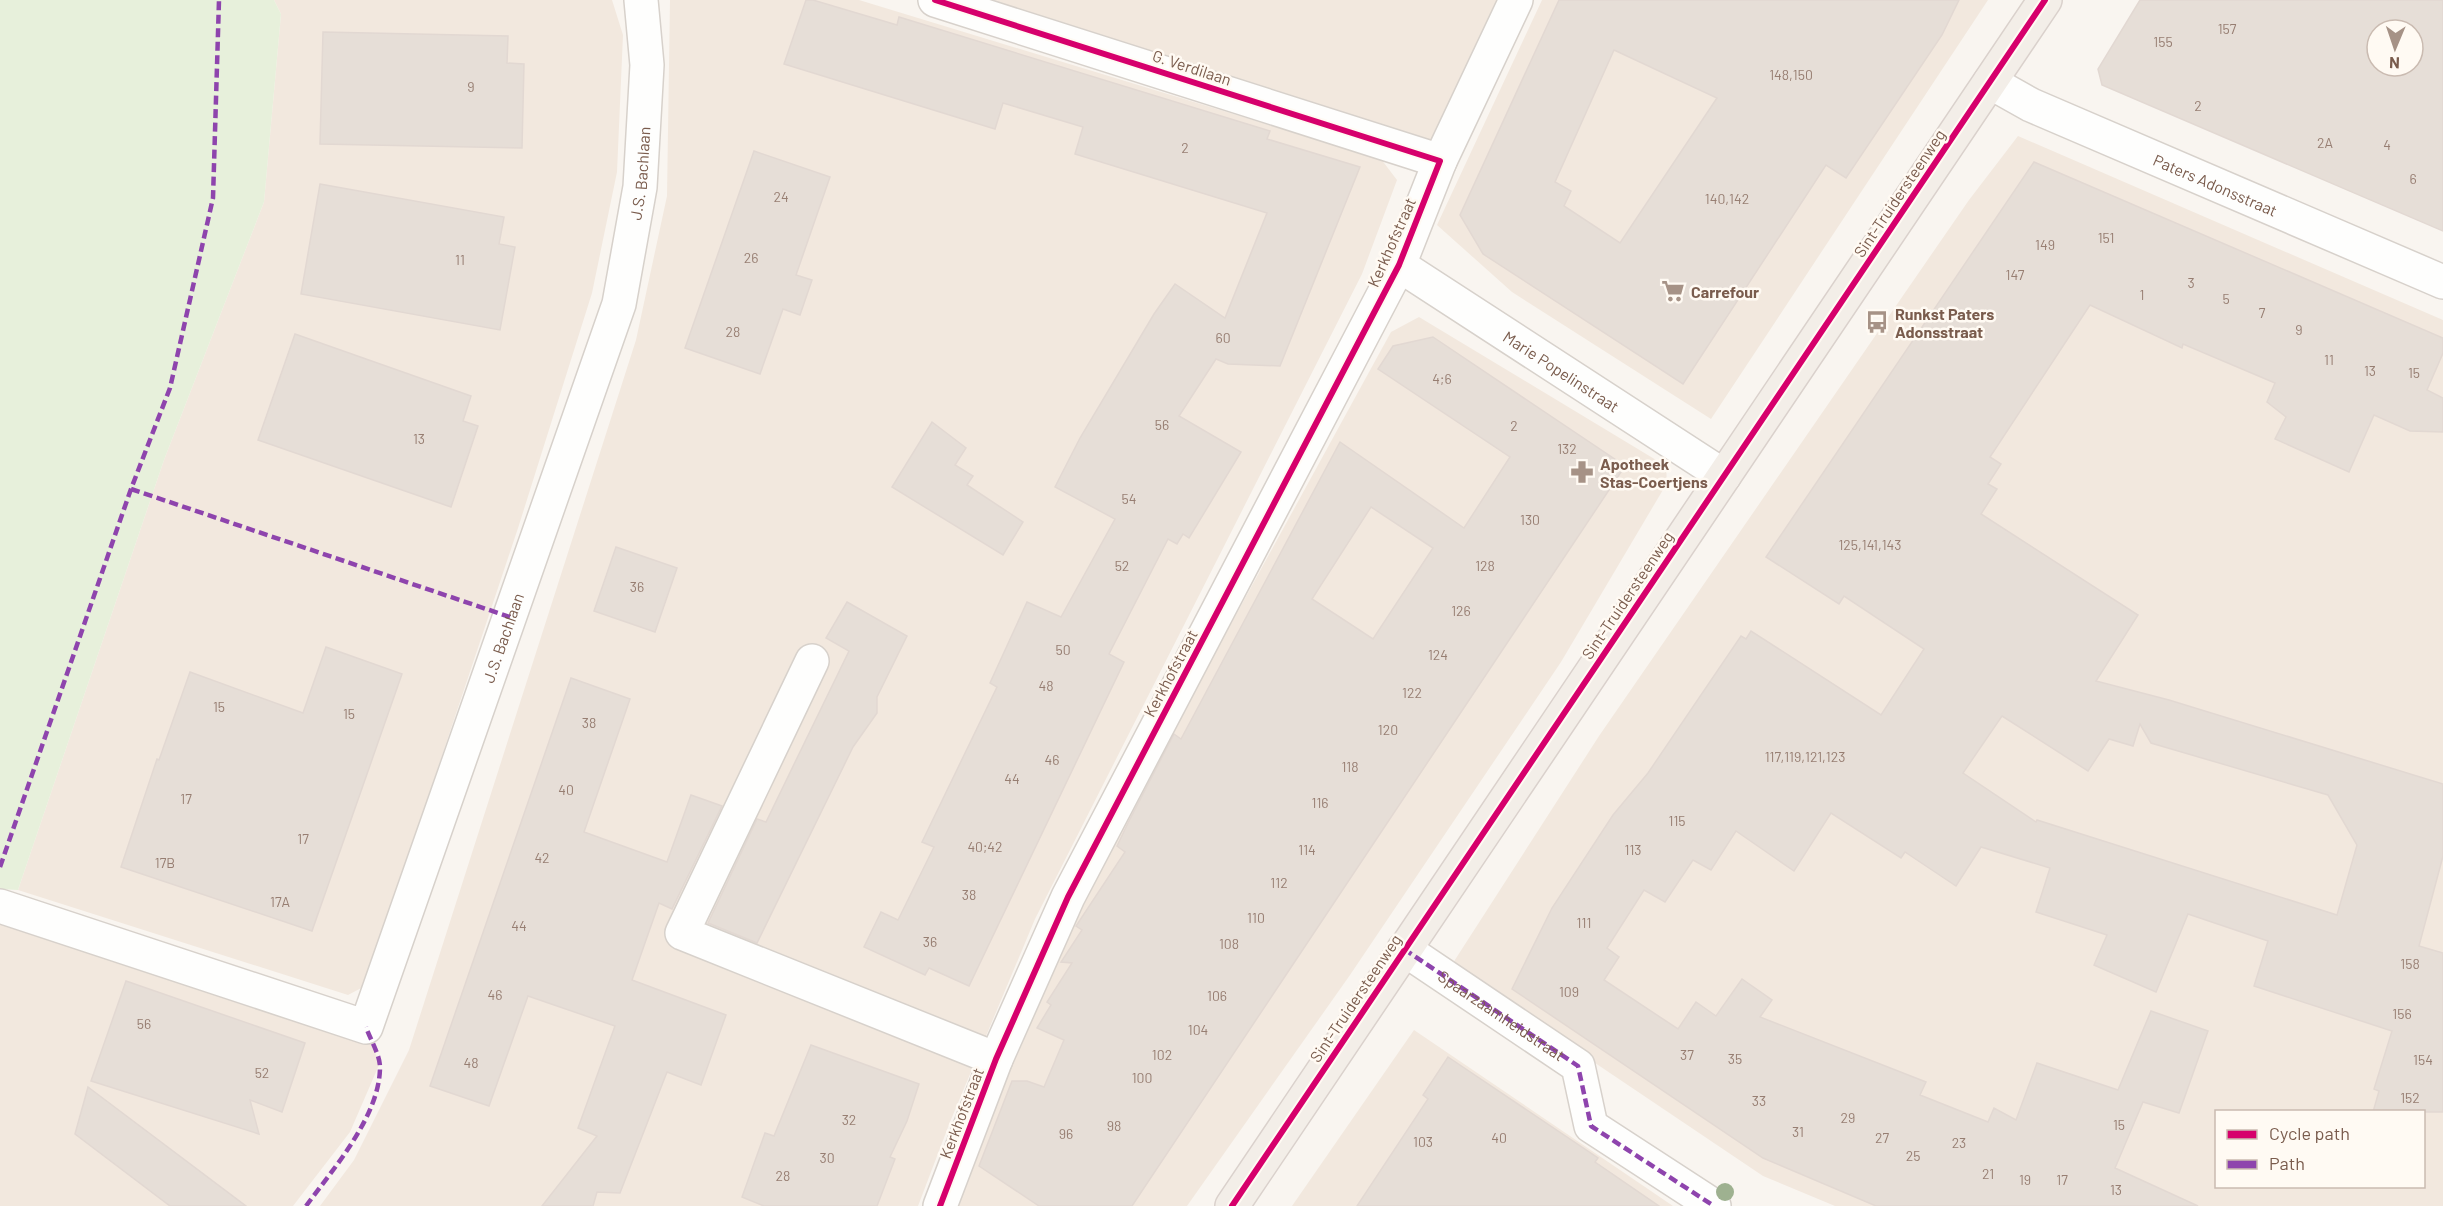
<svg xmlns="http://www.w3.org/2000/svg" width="2443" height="1206" font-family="Barlow,sans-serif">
<rect width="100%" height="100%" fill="#f9f5f0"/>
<!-- residential -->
<g fill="#f2e8de" fill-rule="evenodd">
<polygon points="274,0 612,0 623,35 617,172 592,293 519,525 365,986 348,995 18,890 164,460 264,202 281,14"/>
<polygon points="670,0 859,0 1381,159 1397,180 1362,274 1035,919 950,1122 918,1206 320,1206 354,1160 409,1050 636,340 667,196"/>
<polygon points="987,0 1497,0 1438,136 1429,140"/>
<polygon points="1542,0 1988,0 1711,419 1512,292 1437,225"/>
<path d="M2018 136 2443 320V1206H1835L1763 1176 1451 966 1599 736 1969 200ZM2216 1112H2424V1186H2216Z"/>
<polygon points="1419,317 1666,466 1667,483 1561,662 1350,975 1187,1206 955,1206 1056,958 1209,664 1391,332"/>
<polygon points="0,917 372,1041 379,1065 350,1132 293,1206 0,1206"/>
<polygon points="1414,1030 1673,1206 1292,1206"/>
</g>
<!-- green -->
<polygon fill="#e7f0db" points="0,0 274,0 281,14 264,202 164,460 18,890 0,889"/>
<!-- building -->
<g fill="#e6ded7" stroke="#e2d8d2" stroke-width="1.5" fill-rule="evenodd">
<polygon points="806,0 813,0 897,25 899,17 1270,131 1267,139 1360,167 1280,366 1228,364 1216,359 1179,416 1241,452 1189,538 1183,534 1177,544 1168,539 1109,654 1124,662 969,986 929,968 925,975 864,947 881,912 898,920 934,847 922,842 997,687 990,683 1027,602 1061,617 1115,519 1055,487 1080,438 1154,314 1175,284 1225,318 1267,213 1075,154 1083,127 1003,103 995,129 784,64"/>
<path d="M1559 0H1959L1942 35 1846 178 1826 165 1683 384 1483 254 1460 215ZM1614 50 1717 98 1620 243 1564 206 1571 191 1555 182Z"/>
<path d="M2140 0H2443V231L2102 85 2098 69ZM2377 30H2413V66H2377Z"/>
<polygon points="323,32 508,36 507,63 524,64 522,148 320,144"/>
<polygon points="754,151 830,177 796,275 812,280 800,315 783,309 760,374 685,348"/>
<path d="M2034 162 2443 338V353L2427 390 2443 398V432L2410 431 2374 415 2349 472 2275 439 2286 417 2267 402 2275 383 2183 344 2182 348 2090 305 1990 457 2001 464 1988 484 1997 489 1981 514 2138 615 2096 681 2169 700 2443 784V856L2419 946 2443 953V1112H2373L2379 1091 2374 1089 2392 1031 2254 986 2268 941 2188 914 2156 992 2094 965 2107 935 2036 912 2050 868 1981 847 1956 886 1905 852 1901 858 1831 813 1794 871 1736 831 1711 870 1693 860 1665 902 1644 890 1607 948 1619 957 1604 980 1678 1029 1696 1002 1716 1016 1742 979 1772 1000 1760 1017 1926 1082 1920 1095 1988 1122 1994 1108 2016 1120 2037 1063 2118 1090 2151 1011 2208 1031 2179 1113 2143 1102 2115 1168 2198 1206H1876L1763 1158 1512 989 1552 908 1613 815 1648 773 1741 636 1746 639 1751 631 1881 715 1924 649 1844 596 1839 604 1766 557ZM2002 716 2088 771 2109 739 2133 746 2140 724 2151 743 2328 795 2357 845 2337 915 2037 820 2036 822 1963 773Z"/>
<polygon points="320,184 504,217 499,244 515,247 500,330 301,294"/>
<polygon points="295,334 471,396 463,421 478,426 451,507 258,440"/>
<path d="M1433 337 1625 466 1132 1206H1039L979 1166 1012 1081H1027L1044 1087 1064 1040 1037 1028 1051 1005 1047 1002 1072 963 1061 962 1082 930 1076 926 1125 852 1117 846 1128 823 1174 734 1181 739 1340 442 1464 528 1510 457 1378 369 1393 346ZM1371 507 1433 548 1373 639 1312 599Z"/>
<polygon points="932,422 966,448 955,465 973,476 967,485 1023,522 1003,555 892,487"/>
<polygon points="616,547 677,568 655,632 594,611"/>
<polygon points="847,602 907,636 877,697 877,713 853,747 757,943 708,923 757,819 766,822 849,651 826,638"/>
<polygon points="326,647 402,674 312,931 121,867 157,759 159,760 190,672 303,713"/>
<polygon points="571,678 630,699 584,832 667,862 691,795 722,806 672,909 659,903 632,980 726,1015 701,1085 667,1072 620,1193 597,1192 593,1206 542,1206 597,1136 578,1128 615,1026 528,996 489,1106 430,1086"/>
<polygon points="126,981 305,1043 282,1112 250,1100 259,1134 91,1081"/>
<polygon points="811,1045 919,1084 907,1121 890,1157 895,1159 877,1206 764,1206 742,1197 765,1133 774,1136"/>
<polygon points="1448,1057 1598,1158 1595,1162 1659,1206 1357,1206 1428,1099 1423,1095"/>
<polygon points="88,1087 246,1206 170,1206 75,1134"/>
</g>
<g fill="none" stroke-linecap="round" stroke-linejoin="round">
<!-- minor casing -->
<g stroke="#d7d1cb" stroke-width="36">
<g id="minor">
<polyline points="935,0 1440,161"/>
<path id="s1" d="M1990 82 2031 105 2443 282"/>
<path id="s2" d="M1399 265 1724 476"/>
<polyline points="812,661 682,933 996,1059"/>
<path id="s3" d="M0 906 366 1027 619 304 640 187 647 65 641 0"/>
<path id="s4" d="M1404 949 1578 1066 1591 1126 1714 1206"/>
<polyline points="940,1206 996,1059 1068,897 1399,265 1440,161 1516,0"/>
</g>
</g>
<!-- major casing -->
<g stroke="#dad1cc" stroke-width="36">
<polyline id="major" points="1232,1206 2045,0"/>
</g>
<!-- minor -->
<use href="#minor" stroke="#fefefd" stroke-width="33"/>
<!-- major -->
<use href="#major" stroke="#f3eee8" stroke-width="33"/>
<!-- quiet -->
<g stroke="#8e44ad" stroke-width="4.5" stroke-dasharray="9 4.5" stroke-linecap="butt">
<polyline points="131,489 510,617"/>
<polyline points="0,867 131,489 170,388 213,198 219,0"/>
<polyline points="1404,949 1578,1066 1591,1126 1714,1206"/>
<path d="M306 1206C333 1169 380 1116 380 1067 380 1055 370 1039 366 1027"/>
</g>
<!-- cycleway casing -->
<g stroke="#fffaf3" stroke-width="10">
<g id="cycleway">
<polyline points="935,0 1440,161 1399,265 1068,897 996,1059 940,1206"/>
<polyline points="1232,1206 2045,0"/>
</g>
</g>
<!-- cycleway -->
<use href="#cycleway" stroke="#d6006c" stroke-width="6"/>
</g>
<!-- trees -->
<circle fill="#9eb190" cx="1725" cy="1192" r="9"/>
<!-- icons -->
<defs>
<g id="supermarket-bare" transform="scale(1.8)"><path d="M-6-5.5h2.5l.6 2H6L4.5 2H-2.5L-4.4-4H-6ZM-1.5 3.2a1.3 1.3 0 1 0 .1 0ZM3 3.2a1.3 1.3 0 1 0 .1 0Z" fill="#a69286" stroke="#fffaf3" stroke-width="2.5" paint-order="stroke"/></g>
<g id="bus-bare" transform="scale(1.8)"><path d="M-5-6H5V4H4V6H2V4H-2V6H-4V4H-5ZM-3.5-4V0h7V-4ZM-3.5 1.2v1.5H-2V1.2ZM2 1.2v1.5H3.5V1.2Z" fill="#a69286" stroke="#fffaf3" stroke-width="2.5" paint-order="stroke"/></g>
<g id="pharmacy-bare" transform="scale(1.8)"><path d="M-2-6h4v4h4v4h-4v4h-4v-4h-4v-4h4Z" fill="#a69286" stroke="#fffaf3" stroke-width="2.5" paint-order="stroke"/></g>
</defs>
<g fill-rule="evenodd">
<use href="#supermarket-bare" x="1673" y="291"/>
<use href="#bus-bare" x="1877" y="322"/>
<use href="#pharmacy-bare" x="1582" y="472"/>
</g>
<g text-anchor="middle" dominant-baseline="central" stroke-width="5" stroke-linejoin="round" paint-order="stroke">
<!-- number labels -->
<g font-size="14" fill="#977e72">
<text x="2227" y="28">157</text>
<text x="2163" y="41">155</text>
<text x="1791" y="74">148,150</text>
<text x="471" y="86">9</text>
<text x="2198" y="105">2</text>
<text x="2325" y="142">2A</text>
<text x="2387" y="144">4</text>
<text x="1185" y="147">2</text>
<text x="2413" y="178">6</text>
<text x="781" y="196">24</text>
<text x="1727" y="198">140,142</text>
<text x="2106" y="237">151</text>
<text x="2045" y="244">149</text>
<text x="751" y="257">26</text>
<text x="460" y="259">11</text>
<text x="2015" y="274">147</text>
<text x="2191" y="282">3</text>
<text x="2142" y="294">1</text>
<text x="2226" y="298">5</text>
<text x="2262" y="312">7</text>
<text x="2299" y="329">9</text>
<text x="733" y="331">28</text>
<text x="1223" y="337">60</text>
<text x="2329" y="359">11</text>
<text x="2370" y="370">13</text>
<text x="2414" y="372">15</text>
<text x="1442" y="378">4;6</text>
<text x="1162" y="424">56</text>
<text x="1514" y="425">2</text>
<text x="419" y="438">13</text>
<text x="1567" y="448">132</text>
<text x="1129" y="498">54</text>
<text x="1530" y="519">130</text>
<text x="1870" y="544">125,141,143</text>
<text x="1122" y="565">52</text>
<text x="1485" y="565">128</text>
<text x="637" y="586">36</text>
<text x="1461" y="610">126</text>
<text x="1063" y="649">50</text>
<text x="1438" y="654">124</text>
<text x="1046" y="685">48</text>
<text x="1412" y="692">122</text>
<text x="219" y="706">15</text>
<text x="349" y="713">15</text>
<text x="589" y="722">38</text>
<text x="1388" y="729">120</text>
<text x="1805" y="756">117,119,121,123</text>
<text x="1052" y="759">46</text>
<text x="1350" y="766">118</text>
<text x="1012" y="778">44</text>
<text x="566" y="789">40</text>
<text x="186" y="798">17</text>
<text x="1320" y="802">116</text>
<text x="1677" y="820">115</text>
<text x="303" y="838">17</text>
<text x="985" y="846">40;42</text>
<text x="1307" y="849">114</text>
<text x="1633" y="849">113</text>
<text x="542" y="857">42</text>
<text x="165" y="862">17B</text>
<text x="1279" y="882">112</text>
<text x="969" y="894">38</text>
<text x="280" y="901">17A</text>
<text x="1256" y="917">110</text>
<text x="1584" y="922">111</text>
<text x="519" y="925">44</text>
<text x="930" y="941">36</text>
<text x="1229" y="943">108</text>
<text x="2410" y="963">158</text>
<text x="1569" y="991">109</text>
<text x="495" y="994">46</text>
<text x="1217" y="995">106</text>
<text x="2402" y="1013">156</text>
<text x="144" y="1023">56</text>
<text x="1198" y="1029">104</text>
<text x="1162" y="1054">102</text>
<text x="1687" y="1054">37</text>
<text x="1735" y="1058">35</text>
<text x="2423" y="1059">154</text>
<text x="471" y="1062">48</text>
<text x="262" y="1072">52</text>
<text x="1142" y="1077">100</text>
<text x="2410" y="1097">152</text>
<text x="1759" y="1100">33</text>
<text x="1848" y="1117">29</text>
<text x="849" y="1119">32</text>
<text x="2119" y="1124">15</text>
<text x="1114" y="1125">98</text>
<text x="1798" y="1131">31</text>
<text x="1066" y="1133">96</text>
<text x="1499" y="1137">40</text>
<text x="1882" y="1137">27</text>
<text x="1423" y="1141">103</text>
<text x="1959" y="1142">23</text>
<text x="1913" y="1155">25</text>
<text x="827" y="1157">30</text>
<text x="1988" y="1173">21</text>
<text x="783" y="1175">28</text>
<text x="2025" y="1179">19</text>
<text x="2062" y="1179">17</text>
<text x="2116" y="1189">13</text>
</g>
<!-- street labels -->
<g font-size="16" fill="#7a5c4d" stroke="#fffaf3">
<text transform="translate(1192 67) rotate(18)">G. Verdilaan</text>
<text stroke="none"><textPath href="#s3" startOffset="1284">J.S. Bachlaan</textPath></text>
<text stroke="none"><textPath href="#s1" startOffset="248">Paters Adonsstraat</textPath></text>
<text transform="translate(1899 193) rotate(-56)">Sint-Truidersteenweg</text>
<text transform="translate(1391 242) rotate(-66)">Kerkhofstraat</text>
<text stroke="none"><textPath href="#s2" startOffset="194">Marie Popelinstraat</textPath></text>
<text transform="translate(1627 595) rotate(-56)">Sint-Truidersteenweg</text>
<text stroke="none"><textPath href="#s3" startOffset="798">J.S. Bachlaan</textPath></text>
<text transform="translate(1170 673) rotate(-62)">Kerkhofstraat</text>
<text transform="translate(1355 998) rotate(-56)">Sint-Truidersteenweg</text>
<text stroke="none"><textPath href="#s4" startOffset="118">Spaarzaamheidstraat</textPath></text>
<text transform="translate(961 1113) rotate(-69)">Kerkhofstraat</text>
</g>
<!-- poi labels -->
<g font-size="16" font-weight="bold" fill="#7a5c4d" stroke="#fffaf3" text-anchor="start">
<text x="1691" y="291">Carrefour</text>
<text x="1895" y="313">Runkst Paters<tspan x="1895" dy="18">Adonsstraat</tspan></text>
<text x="1600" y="463">Apotheek<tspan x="1600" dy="18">Stas-Coertjens</tspan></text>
</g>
</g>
<!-- legend -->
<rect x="2215" y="1110" width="210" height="78" fill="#fffaf3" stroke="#cabbb1" stroke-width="1.5"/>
<rect x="2227" y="1130" width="30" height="9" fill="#d6006c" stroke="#cabbb1" stroke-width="1.5"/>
<text x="2269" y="1140" font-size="18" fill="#7a5c4d">Cycle path</text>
<rect x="2227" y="1160" width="30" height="9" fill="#8e44ad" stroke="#cabbb1" stroke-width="1.5"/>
<text x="2269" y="1170" font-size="18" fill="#7a5c4d">Path</text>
<!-- north arrow -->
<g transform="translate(2395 48) rotate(182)"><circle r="28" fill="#fffaf3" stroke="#cabbb1" stroke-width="1.5"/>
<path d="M0-4.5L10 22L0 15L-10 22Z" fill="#a69286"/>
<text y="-9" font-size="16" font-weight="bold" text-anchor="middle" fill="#7a5c4d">N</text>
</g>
</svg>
